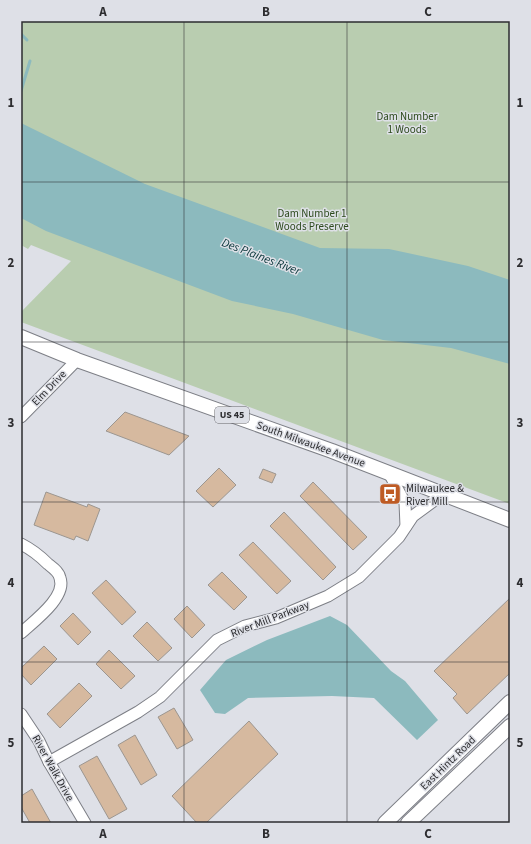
<svg xmlns="http://www.w3.org/2000/svg" width="531" height="844" font-family="'Source Sans 3',sans-serif">
<rect width="100%" height="100%" fill="#dee0e7"/>
<!-- green -->
<polygon fill="#b9cdb0" points="21,21 510,21 510,504 21,322 21,312 71,261 31,245 28,249 21,245"/>
<!-- water -->
<g fill="#8cbabe">
<polygon points="21,123 145,184 320,248 389,249 468,266 510,280 510,364 451,348 383,340 293,314 232,301 46,231 21,218"/>
<polygon points="330,616 347,625 391,671 405,681 438,720 417,740 374,698 332,696 248,698 225,714 215,713 200,690 226,660 267,640"/>
</g>
<g fill="none" stroke-linecap="round" stroke-linejoin="round">
<!-- stream -->
<g stroke="#8cbabe" stroke-width="3">
<polyline points="21,34 27,40"/>
<polyline points="21,91 30,61"/>
</g>
</g>
<!-- building -->
<g fill="#d6b99f" stroke="#9c9690">
<polygon points="125,412 189,436 169,455 106,431"/>
<polygon points="219,468 236,485 213,507 196,491"/>
<polygon points="263,469 276,474 272,483 259,478"/>
<polygon points="313,482 367,537 353,550 300,496"/>
<polygon points="46,492 87,507 88,504 100,509 88,541 76,536 74,540 34,525"/>
<polygon points="284,512 336,567 323,580 270,526"/>
<polygon points="253,542 291,581 277,594 239,555"/>
<polygon points="222,572 247,597 234,610 208,585"/>
<polygon points="106,580 136,612 122,625 92,593"/>
<polygon points="510,598 510,673 467,714 453,698 457,694 434,671"/>
<polygon points="187,606 205,625 192,638 174,619"/>
<polygon points="73,613 91,632 78,645 60,626"/>
<polygon points="147,622 172,648 158,661 133,636"/>
<polygon points="44,646 57,659 31,685 21,674 21,668"/>
<polygon points="109,650 135,676 121,689 96,664"/>
<polygon points="79,683 92,696 60,728 47,714"/>
<polygon points="174,708 193,740 177,749 158,717"/>
<polygon points="249,721 278,754 206,823 197,823 172,796"/>
<polygon points="135,735 157,775 141,785 118,745"/>
<polygon points="97,756 127,809 109,819 79,766"/>
<polygon points="32,789 51,823 30,823 21,807 21,796"/>
</g>
<g fill="none" stroke-linecap="round" stroke-linejoin="round">
<!-- minor casing -->
<g stroke="#7d7f86" stroke-width="13">
<g id="minor">
<polyline points="21,417 77,360"/>
<polyline points="389,473 405,503 406,526"/>
<path d="M21 544C31 549 40 556 48 564 53 568 59 572 60 578 67 597 34 621 21 633"/>
<polyline points="21,714 39,741 49,762 85,823"/>
<polyline points="49,762 138,712 160,697 217,640 245,626 276,618 328,596 359,577 399,537 413,516 443,494"/>
</g>
</g>
<!-- major casing -->
<g stroke="#7d7f86" stroke-width="16">
<g id="major">
<polyline points="21,337 77,360 332,451 510,520"/>
<polyline points="385,823 510,702"/>
<polyline points="408,823 510,726"/>
</g>
</g>
<!-- minor -->
<use href="#minor" stroke="#fff" stroke-width="11"/>
<!-- major -->
<use href="#major" stroke="#fff" stroke-width="14"/>
</g>
<!-- grid -->
<path fill="none" stroke="#2d2d30" stroke-width="1" stroke-opacity="0.55" d="M184 21V823M347 21V823M21 182H510M21 342H510M21 502H510M21 662H510"/>
<!-- icons -->
<defs>
<g id="bus-square" transform="scale(1.15)"><rect x="-9" y="-9" width="18" height="18" rx="4" fill="#be5b24" stroke="#dee0e7"/><path d="M-5-6H5V4H4V6H2V4H-2V6H-4V4H-5ZM-3.5-4V0h7V-4ZM-3.5 1.2v1.5H-2V1.2ZM2 1.2v1.5H3.5V1.2Z" fill="#fff"/></g>
</defs>
<g fill-rule="evenodd">
<use href="#bus-square" x="390" y="494"/>
</g>
<g text-anchor="middle" dominant-baseline="central" stroke-width="3" stroke-linejoin="round" paint-order="stroke">
<!-- shield labels -->
<rect fill="#dee0e7" stroke="#626367" stroke-width="1" x="215" y="407" width="34" height="16" rx="3"/>
<g font-size="10" font-weight="bold" fill="#2d2d30">
<text x="232" y="415">US 45</text>
</g>
<!-- park labels -->
<g font-size="11" fill="#2d4a1d" stroke="#dee0e7">
<text x="407" y="116">Dam Number<tspan x="407" dy="13">1 Woods</tspan></text>
<text x="312" y="213">Dam Number 1<tspan x="312" dy="13">Woods Preserve</tspan></text>
</g>
<!-- street labels -->
<g font-size="11" fill="#2d2d30" stroke="#dee0e7">
<text transform="translate(49 388) rotate(-46)">Elm Drive</text>
<text transform="translate(311 444) rotate(20)">South Milwaukee Avenue</text>
<text transform="translate(270 619) rotate(-21)">River Mill Parkway</text>
<text transform="translate(448 763) rotate(-44)">East Hintz Road</text>
<text transform="translate(53 768) rotate(61)">River Walk Drive</text>
</g>
<!-- poi labels -->
<g font-size="11" fill="#2d2d30" stroke="#dee0e7" text-anchor="start">
<text x="406" y="488">Milwaukee &amp;<tspan x="406" dy="13">River Mill</tspan></text>
</g>
<!-- water labels -->
<g font-size="12" font-style="italic" fill="#053337" stroke="#dee0e7">
<text transform="translate(261 257) rotate(21)">Des Plaines River</text>
</g>
</g>
<!-- border -->
<rect width="531" height="844" fill="none" stroke="#dee0e7" stroke-width="44"/>
<rect x="22" y="22" width="487" height="800" fill="none" stroke="#2d2d30" stroke-width="1.5"/>
<g font-size="13" text-anchor="middle" font-weight="bold" fill="#2d2d30">
<text x="103" y="16">A</text>
<text x="266" y="16">B</text>
<text x="428" y="16">C</text>
<text x="11" y="107">1</text>
<text x="520" y="107">1</text>
<text x="11" y="267">2</text>
<text x="520" y="267">2</text>
<text x="11" y="427">3</text>
<text x="520" y="427">3</text>
<text x="11" y="587">4</text>
<text x="520" y="587">4</text>
<text x="11" y="747">5</text>
<text x="520" y="747">5</text>
<text x="103" y="838">A</text>
<text x="266" y="838">B</text>
<text x="428" y="838">C</text>
</g>
</svg>
